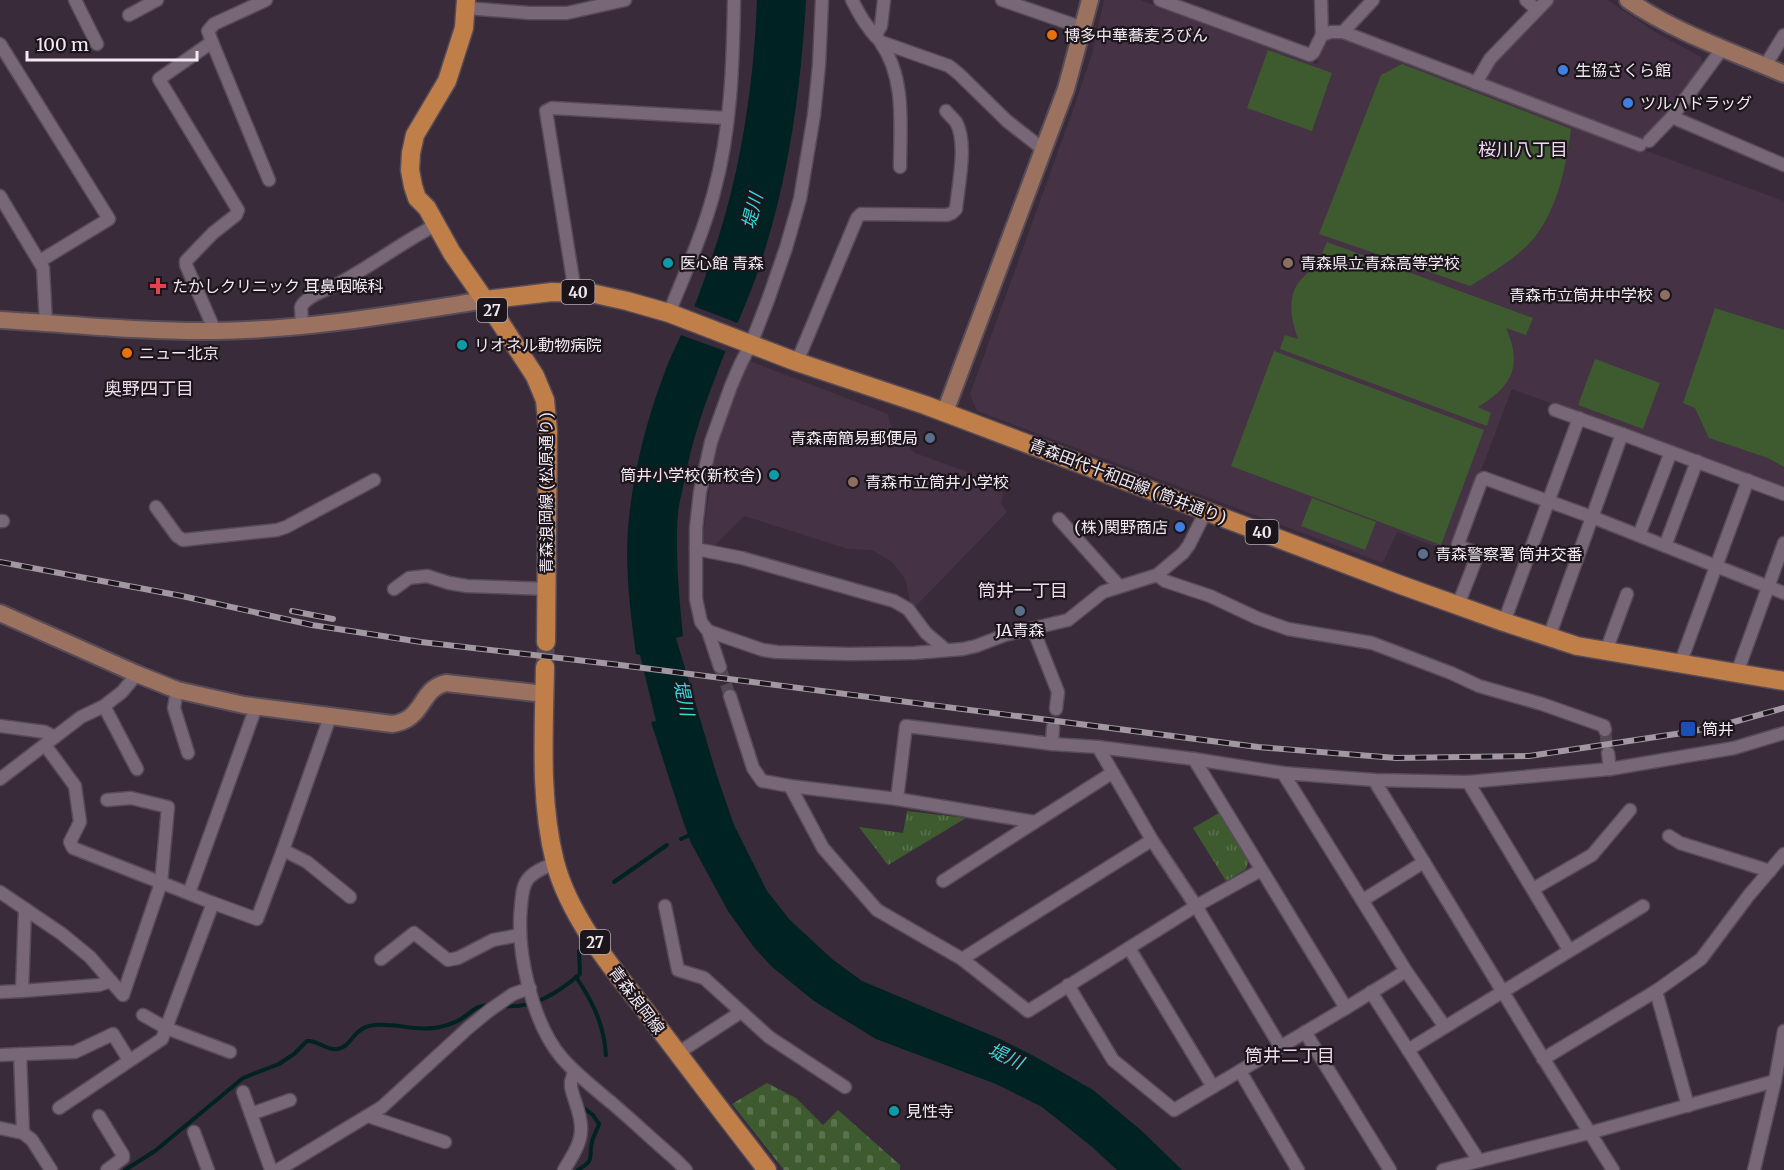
<svg xmlns="http://www.w3.org/2000/svg" width="1784" height="1170" font-family="Merriweather,'Noto Sans JP',serif">
<defs>
<pattern id="cemetery-stones" width="16" height="16" patternUnits="userSpaceOnUse" patternTransform="scale(1.5)"><rect width="16" height="16" fill="#3e5b30"/><path d="M2 7V4a2 2 0 0 1 4 0v3zM10 15v-3a2 2 0 0 1 4 0v3z" fill="#5a734e"/></pattern>
<pattern id="park-tufts" width="24" height="20" patternUnits="userSpaceOnUse" patternTransform="scale(1.5)"><rect width="24" height="20" fill="#3e5b30"/><path d="M3 7l-1-3M5 7V3M7 7l1-3M15 17l-1-3M17 17v-4M19 17l1-3" fill="none" stroke="#5a734e"/></pattern>
</defs>
<rect width="100%" height="100%" fill="#392b39"/>
<!-- built -->
<g fill="#453245">
<polygon points="1104,0 1140,0 1317,64 1323,42 1337,36 1346,39 1479,90 1784,201 1784,489 1512,389 1450,552 1397,532 1383,563 977,411 970,394 1073,110 1092,54"/>
<polygon points="1554,0 1608,0 1655,32 1701,57 1703,64 1644,143 1481,81 1495,59"/>
<polygon points="747,360 888,414 890,423 896,434 915,453 990,480 998,485 1003,493 1001,503 1007,512 915,607 910,602 906,581 900,572 892,562 872,550 848,549 744,516 714,546 702,542 713,464 723,421"/>
</g>
<!-- grass -->
<g fill="#3e5b30">
<polygon points="1268,50 1332,73 1312,131 1247,108"/>
<path d="M1402 64 1571 129C1566 165 1559 204 1537 234 1522 255 1492 273 1470 286L1319 234 1381 75Z"/>
<path d="M1327 242 1533 318 1526 335 1506 328C1523 366 1512 386 1478 407L1491 413 1487 426 1280 349 1285 335 1298 339C1285 303 1289 278 1327 262L1320 258Z"/>
<polygon points="1715,308 1784,330 1784,467 1768,458 1709,438 1695,408 1683,403"/>
<polygon points="1274,351 1484,430 1441,545 1231,466"/>
<polygon points="1595,359 1660,383 1643,429 1578,405"/>
<polygon points="1312,498 1376,522 1365,550 1301,526"/>
</g>
<!-- cemetery -->
<polygon fill="url(#cemetery-stones)" points="767,1083 796,1098 823,1125 838,1110 900,1165 900,1170 784,1170 732,1104"/>
<!-- park -->
<g fill="url(#park-tufts)">
<polygon points="907,811 966,818 888,865 859,827 903,833"/>
<polygon points="1219,813 1249,860 1246,869 1226,881 1193,828"/>
</g>
<!-- water -->
<path fill="#002223" d="M757 0H806C801 87 789 176 762 259 750 298 731 335 717 373 703 408 691 445 684 482 682 492 679 503 678 513 675 552 679 597 683 636L676 638 717 776 734 825 767 891 789 919 832 959 862 981 1000 1039 1034 1056 1093 1090 1143 1132 1182 1170H1117L1091 1146 1042 1107 996 1084 876 1039 814 1001 771 966 753 946 728 911 691 843 681 815 651 722 656 721 640 655 636 654C630 610 624 563 629 518 634 470 646 422 663 377 672 351 686 327 696 302 704 282 710 262 717 242 742 165 754 80 757 0Z"/>
<!-- pier -->
<polygon fill="#392b39" points="691,305 740,324 728,352 678,334"/>
<g fill="none" stroke-linecap="round" stroke-linejoin="round">
<!-- stream -->
<g stroke="#002223" stroke-width="4">
<polyline points="681,839 692,834"/>
<polyline points="614,882 667,845"/>
<path d="M576 977C593 1002 604 1025 606 1055"/>
<path d="M503 1006C533 1009 558 993 580 974L579 951"/>
<path d="M125 1170 155 1151 243 1078 279 1064 294 1054 307 1041C318 1040 327 1051 338 1049 353 1046 352 1027 375 1025 397 1023 418 1032 440 1027 447 1025 455 1023 461 1019 472 1012 476 1005 489 1005"/>
<path d="M578 1170C596 1159 588 1159 592 1142 593 1136 597 1131 599 1124L593 1115 581 1106"/>
</g>
<!-- street-tunnel -->
<g stroke="#554855" stroke-width="12" stroke-dasharray="12 6" stroke-linecap="butt">
<polyline points="720,667 730,696"/>
<polyline points="1605,730 1608,753"/>
</g>
<!-- primary-tunnel -->
<polyline stroke="#554855" stroke-width="18" stroke-dasharray="18 9" stroke-linecap="butt" points="545,667 546,642"/>
<!-- street casing -->
<g stroke="#574b57" stroke-width="15">
<g id="street">
<polyline points="75,0 97,44"/>
<path d="M852 0C857 10 862 20 869 28 872 34 878 37 881 43 906 79 900 126 900 167"/>
<polyline points="1002,0 1083,28"/>
<polyline points="1160,0 1310,55 1313,53 1322,35 1321,0"/>
<polyline points="1526,0 1537,10"/>
<polyline points="466,8 529,13 567,13 625,0"/>
<polyline points="129,15 157,0"/>
<polyline points="1343,32 1373,0"/>
<polyline points="1322,35 1331,32 1343,32 1640,145"/>
<polyline points="875,36 881,26 884,0"/>
<polyline points="212,42 269,180"/>
<polyline points="881,42 949,66 959,74 1007,121 1044,150"/>
<polyline points="0,44 109,219 40,261"/>
<polyline points="1765,66 1784,35"/>
<polyline points="1476,83 1490,59 1547,0"/>
<polyline points="1672,117 1784,165"/>
<polyline points="1649,141 1672,117 1722,49"/>
<polyline points="0,196 43,268 46,323"/>
<polyline points="575,292 546,111 552,108 727,118"/>
<path d="M669 313C685 273 703 234 714 192 731 130 733 64 734 0"/>
<path d="M302 325 301 307C306 297 321 292 332 287 368 269 400 243 436 225"/>
<polyline points="215,331 186,265 186,261 213,233 236,215 238,210 159,79 212,42 208,31 214,24 266,0"/>
<path d="M797 362 857 218 861 214 947 215 952 213 956 209C958 186 968 143 956 122 953 118 949 115 946 111"/>
<polyline points="1555,410 1622,434"/>
<polyline points="156,507 177,536 183,540 277,530 286,527 374,480"/>
<polyline points="1059,519 1119,586"/>
<polyline points="0,521 3,521"/>
<polyline points="1639,535 1671,452"/>
<polyline points="1665,546 1697,461"/>
<polyline points="696,549 742,558 894,601 908,609 926,633 946,650"/>
<polyline points="1157,575 1165,581 1210,596 1257,618 1288,629 1372,643 1451,673 1479,686 1542,704 1604,726 1605,730"/>
<polyline points="394,589 409,578 427,576 449,583 467,586 547,589"/>
<polyline points="1458,605 1478,554 1459,546 1458,544 1482,479 1484,478 1592,517 1784,593"/>
<polyline points="1504,622 1579,418"/>
<polyline points="1033,629 1058,692 1056,709"/>
<polyline points="708,631 763,650 777,652 849,654 914,653 963,649 976,646 1005,635 1068,620 1103,592 1157,575 1183,553 1189,545 1206,511"/>
<polyline points="1549,637 1622,434 1784,494"/>
<polyline points="1606,651 1627,594"/>
<polyline points="1680,664 1748,480"/>
<polyline points="720,667 708,631 701,622 696,599 696,528 700,492 711,442 731,386 741,363 751,344 768,300 786,248 800,199 814,115 819,65 822,0"/>
<polyline points="1737,673 1784,543"/>
<polyline points="177,690 174,708 188,753"/>
<polyline points="730,696 753,768 762,781 790,786 897,799 1035,822 1112,773"/>
<polyline points="104,706 137,769"/>
<polyline points="0,726 45,732 55,737"/>
<polyline points="1052,744 1053,727"/>
<polyline points="45,745 75,786 80,822 70,842 73,848 213,903 162,1039 59,1108"/>
<polyline points="1098,747 1194,759 1283,773 1374,780 1468,782 1610,769 1734,748 1784,733"/>
<polyline points="1608,753 1610,769"/>
<polyline points="1194,759 1346,1008"/>
<polyline points="1283,773 1406,971 1445,1027 1643,906"/>
<polyline points="0,779 81,717 104,706 122,692 137,674"/>
<polyline points="1374,780 1540,1053 1613,1170"/>
<polyline points="1468,782 1569,950"/>
<polyline points="790,786 823,848 877,910 962,959 1028,1011 1196,906 1261,870"/>
<polyline points="897,799 906,726 1052,744 1098,747 1152,840 1196,906 1280,1046"/>
<polyline points="1669,836 1680,843 1770,871"/>
<polyline points="283,850 307,862 350,897"/>
<path d="M555 863C546 867 534 871 528 879 522 886 522 897 521 906 516 951 532 1023 562 1058 577 1075 595 1089 613 1104 634 1122 654 1141 675 1159L686 1170"/>
<polyline points="943,881 1035,822"/>
<polyline points="1533,889 1592,855 1630,810"/>
<polyline points="0,892 62,934 90,957 123,995 161,883 168,807 131,798 107,800"/>
<polyline points="189,893 256,707"/>
<polyline points="1363,900 1424,862"/>
<polyline points="213,903 257,919 283,850 330,717"/>
<polyline points="665,906 678,970 704,978 769,1037 845,1087"/>
<polyline points="25,909 22,991 99,985 111,981"/>
<polyline points="1129,948 1213,1087"/>
<polyline points="381,959 414,933 448,960 458,958 493,940 520,935"/>
<polyline points="962,959 1152,840"/>
<polyline points="1068,985 1113,1060 1174,1110 1346,1008 1406,971"/>
<polyline points="1656,991 1688,1106"/>
<polyline points="0,992 22,991"/>
<polyline points="1371,992 1479,1161"/>
<polyline points="143,1015 166,1028 230,1052"/>
<polyline points="1305,1032 1390,1170"/>
<polyline points="1408,1050 1445,1027"/>
<polyline points="678,1053 741,1012"/>
<polyline points="20,1054 23,1133"/>
<polyline points="0,1055 75,1052 113,1034 129,1060"/>
<polyline points="1543,1059 1656,991 1701,959 1749,895 1784,854"/>
<polyline points="1240,1071 1298,1170"/>
<polyline points="243,1092 271,1170"/>
<polyline points="251,1114 290,1100"/>
<polyline points="99,1116 123,1155 123,1158 107,1170"/>
<polyline points="368,1116 445,1142"/>
<polyline points="0,1128 23,1133 32,1140 51,1170"/>
<polyline points="194,1132 208,1170"/>
<polyline points="278,1170 382,1107 468,1028 490,1010 513,994 530,988"/>
<path d="M564 1170C571 1158 581 1144 581 1130 582 1116 574 1101 571 1087V1082L574 1072"/>
<polyline points="1443,1170 1589,1133 1775,1081"/>
<polyline points="1754,1170 1775,1081 1784,1031"/>
</g>
</g>
<!-- secondary casing -->
<g stroke="#574b57" stroke-width="20">
<g id="secondary">
<path d="M1628 0C1676 33 1731 51 1784 74"/>
<path d="M0 320C71 324 143 332 214 331 305 330 396 314 485 300"/>
<polyline points="945,412 1066,89 1090,0"/>
<path d="M0 613 137 674 177 690 244 705 392 724C425 720 419 689 446 683L545 694"/>
</g>
</g>
<!-- primary casing -->
<g stroke="#574b57" stroke-width="21">
<g id="primary">
<polyline points="466,0 464,28 447,81 415,135 411,153 410,170 413,186 417,198 427,208 452,253 498,319 535,376 545,400 548,431 546,642"/>
<polyline points="485,300 552,292 591,293 627,301 669,313 797,362 925,405 1401,585 1504,622 1577,646 1784,681"/>
<path d="M545 667C544 731 539 799 555 862 569 916 611 967 645 1010 685 1063 726 1117 767 1170"/>
</g>
</g>
<!-- street -->
<use href="#street" stroke="#776777" stroke-width="12"/>
<!-- secondary -->
<use href="#secondary" stroke="#9b7260" stroke-width="16"/>
<!-- primary -->
<use href="#primary" stroke="#c07e49" stroke-width="18"/>
<!-- rail casing -->
<g stroke="#a297a2" stroke-width="6">
<g id="rail">
<polyline points="0,562 182,596 312,625 421,642 620,665 1258,747 1396,758 1529,756 1689,732 1730,723 1784,708"/>
<polyline points="292,611 333,619"/>
</g>
</g>
<!-- rail -->
<use href="#rail" stroke="#1c161c" stroke-width="4" stroke-dasharray="11" stroke-linecap="butt"/>
</g>
<!-- markers -->
<g fill="#e8710a" stroke="#1c161c" stroke-width="2">
<circle cx="1052" cy="35" r="6"/>
<circle cx="127" cy="353" r="6"/>
</g>
<g fill="#3f7fe0" stroke="#1c161c" stroke-width="2">
<circle cx="1563" cy="70" r="6"/>
<circle cx="1628" cy="103" r="6"/>
<circle cx="1180" cy="527" r="6"/>
</g>
<g fill="#0f9aa8" stroke="#1c161c" stroke-width="2">
<circle cx="668" cy="263" r="6"/>
<circle cx="462" cy="345" r="6"/>
<circle cx="774" cy="475" r="6"/>
<circle cx="894" cy="1111" r="6"/>
</g>
<g fill="#8d6e63" stroke="#1c161c" stroke-width="2">
<circle cx="1288" cy="263" r="6"/>
<circle cx="1665" cy="295" r="6"/>
<circle cx="853" cy="482" r="6"/>
</g>
<path fill="#e0444e" stroke="#1c161c" stroke-width="2" d="M155 277h6v6h6v6h-6v6h-6v-6h-6v-6h6z"/>
<g fill="#5c6f8a" stroke="#1c161c" stroke-width="2">
<circle cx="930" cy="438" r="6"/>
<circle cx="1423" cy="554" r="6"/>
<circle cx="1020" cy="611" r="6"/>
</g>
<rect fill="#1a4fb4" stroke="#1c161c" stroke-width="2" x="1680" y="721" width="16" height="16" rx="3"/>
<g text-anchor="middle" dominant-baseline="central" stroke-width="4.5" stroke-linejoin="round" paint-order="stroke">
<!-- shield labels -->
<g fill="#1c161c" stroke="#b2aab2" stroke-width="1.5">
<rect x="561.5" y="280" width="33" height="24" rx="4.5"/>
<rect x="477" y="298" width="30" height="24" rx="4.5"/>
<rect x="1245.5" y="520" width="33" height="24" rx="4.5"/>
<rect x="580" y="930" width="30" height="24" rx="4.5"/>
</g>
<g font-size="15" font-weight="bold" fill="#f2e9f2">
<text x="578" y="292">40</text>
<text x="492" y="310">27</text>
<text x="1262" y="532">40</text>
<text x="595" y="942">27</text>
</g>
<!-- poi labels -->
<g font-size="16" fill="#f2e9f2" stroke="#1c161c" text-anchor="start">
<text x="1064" y="35">博多中華蕎麦ろびん</text>
<text x="1575" y="70">生協さくら館</text>
<text x="1640" y="103">ツルハドラッグ</text>
<text x="680" y="263">医心館 青森</text>
<text x="1300" y="263">青森県立青森高等学校</text>
<text x="172" y="286">たかしクリニック 耳鼻咽喉科</text>
<text x="1653" y="295" text-anchor="end">青森市立筒井中学校</text>
<text x="474" y="345">リオネル動物病院</text>
<text x="139" y="353">ニュー北京</text>
<text x="918" y="438" text-anchor="end">青森南簡易郵便局</text>
<text x="762" y="475" text-anchor="end">筒井小学校(新校舎)</text>
<text x="865" y="482">青森市立筒井小学校</text>
<text x="1168" y="527" text-anchor="end">(株)関野商店</text>
<text x="1435" y="554">青森警察署 筒井交番</text>
<text x="1020" y="630" text-anchor="middle">JA青森</text>
<text x="1702" y="729">筒井</text>
<text x="906" y="1111">見性寺</text>
</g>
<!-- street labels -->
<g font-size="16" fill="#f2e9f2" stroke="#1c161c">
<text transform="translate(1128 481) rotate(21)">青森田代十和田線 (筒井通り)</text>
<text transform="translate(546 493) rotate(-90)">青森浪岡線 (松原通り)</text>
<text transform="translate(637 1000) rotate(53)">青森浪岡線</text>
</g>
<!-- neighbourhood labels -->
<g font-size="18" fill="#eddbed" stroke="#1c161c">
<text x="1523" y="149">桜川八丁目</text>
<text x="149" y="388">奥野四丁目</text>
<text x="1023" y="590">筒井一丁目</text>
<text x="1290" y="1055">筒井二丁目</text>
</g>
<!-- water labels -->
<g font-size="18" font-style="italic" fill="#37d9dd" stroke="#1c161c">
<text transform="translate(752 211) rotate(-76)">堤川</text>
<text transform="translate(684 698) rotate(78)">堤川</text>
<text transform="translate(1006 1056) rotate(25)">堤川</text>
</g>
</g>
<!-- scale -->
<path d="M27 51v9h170v-9" fill="none" stroke="#f2e9f2" stroke-width="3"/>
<text x="36" y="51" font-size="18" fill="#f2e9f2" stroke="#1c161c" stroke-width="4.5" paint-order="stroke">100 m</text>
</svg>
